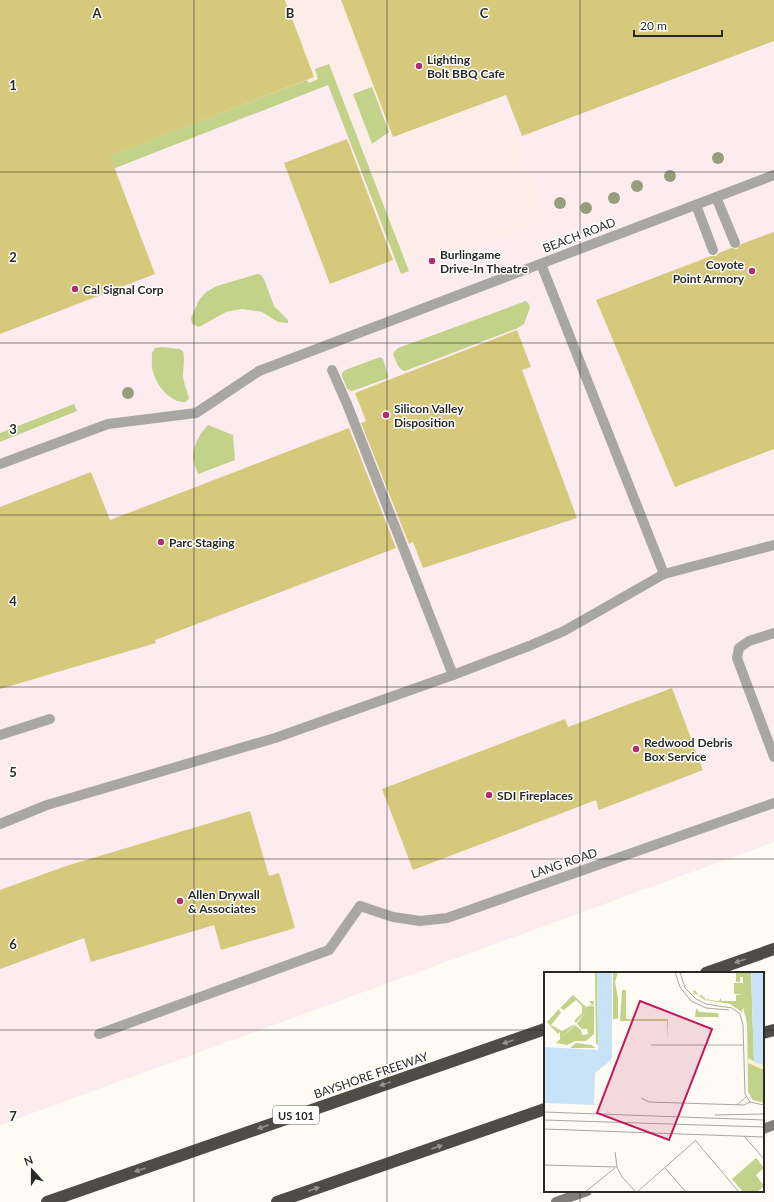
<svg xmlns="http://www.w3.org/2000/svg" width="774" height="1202" font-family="Lato,sans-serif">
<rect width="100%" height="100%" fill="#fdfbf3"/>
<!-- commercial -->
<polygon fill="#fdede9" points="0,0 536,0 471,25 547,220 401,274 328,85 0,213"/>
<!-- industrial -->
<polygon fill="#fcecf0" points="774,0 774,842 0,1125 0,213 328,85 401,274 547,220 471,25"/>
<!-- green -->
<g fill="#c2d289">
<polygon points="329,64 409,271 401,274 328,85 0,213 0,198 307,80 309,83 318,79 315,69"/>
<polygon points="372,87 389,132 372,144 353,94"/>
<polygon points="258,274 261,275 264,279 274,306 288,320 288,323 278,322 262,312 242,309 226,312 199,327 192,324 191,318 199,300 206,292 217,286"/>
<path d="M526 301 529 304 530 308 524 324 518 328 405 371C398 370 396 360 393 354L394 352 398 348Z"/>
<path d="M162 347 179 349 183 351C185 359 183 368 183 377 184 384 187 391 189 398L186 402C170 403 157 386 153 372 151 366 152 359 152 353L155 348Z"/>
<polygon points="380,357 383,359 388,376 388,378 355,390 352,391 347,389 342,376 342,373 345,370"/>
<polygon points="74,404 77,411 0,442 0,433"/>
<path d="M208 425 233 435 235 460 198 474C197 471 195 466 194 462 191 449 199 434 208 425Z"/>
</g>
<!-- building -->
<g fill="#d7c97b">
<polygon points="0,0 285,0 314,77 110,156 155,274 0,334"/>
<polygon points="341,0 774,0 774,41 522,136 506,95 393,137"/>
<polygon points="347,139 393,260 330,284 284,163"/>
<polygon points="774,232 774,449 675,487 596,300 711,256 716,256 719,253 731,248 737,249 741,244"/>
<polygon points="517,330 531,367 522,370 577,518 423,568 413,542 409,544 361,423 366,421 355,393"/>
<polygon points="349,428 396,548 155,640 156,643 0,689 0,507 91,472 110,520"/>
<polygon points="672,688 703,770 599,810 596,800 413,870 382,789 565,719 568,727"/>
<polygon points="250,811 269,876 279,873 295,928 221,950 214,925 91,962 84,938 0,969 0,890 66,866"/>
</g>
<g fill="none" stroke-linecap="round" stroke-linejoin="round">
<!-- lane -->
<g stroke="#a9a7a4" stroke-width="10">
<polyline points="716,197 735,243"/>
<polyline points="696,205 713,250"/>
<polyline points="541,264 664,574"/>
<polyline points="332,370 347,404 453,675"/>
<polyline points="0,464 108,424 196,413 259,371"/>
<polyline points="774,633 749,641 739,648 737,658 774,757"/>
<polyline points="0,735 50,719"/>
<polyline points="0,824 47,805 275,738 453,675 529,646 564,631 664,574 774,545"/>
<polyline points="99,1034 329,950 360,906"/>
</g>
<!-- street -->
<g stroke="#a9a7a4" stroke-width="10">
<polyline points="259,371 774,175"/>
<polyline points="360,906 393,917 420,921 447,918 774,803"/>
</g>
<!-- secondary -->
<g stroke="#827f7b" stroke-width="10">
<polyline points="763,1129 774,1125"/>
<polyline points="556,1202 587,1191"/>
</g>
<!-- highway -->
<g stroke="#4f4b45" stroke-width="12">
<polyline points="706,973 774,949"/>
<polyline points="763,1033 774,1030"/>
<polyline points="47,1202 545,1029"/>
<polyline points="277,1202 545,1109"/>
</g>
</g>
<!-- trees -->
<g fill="#989d7c">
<circle cx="718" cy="158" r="6"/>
<circle cx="670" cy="176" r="6"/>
<circle cx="637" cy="186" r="6"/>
<circle cx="614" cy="198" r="6"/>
<circle cx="560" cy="203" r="6"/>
<circle cx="586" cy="208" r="6"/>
<circle cx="128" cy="393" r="6"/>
</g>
<!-- one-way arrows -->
<defs><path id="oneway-solid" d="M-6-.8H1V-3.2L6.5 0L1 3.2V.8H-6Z"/></defs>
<g fill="#95938f">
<use href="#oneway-solid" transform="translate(740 961) rotate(161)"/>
<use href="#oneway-solid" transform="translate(508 1042) rotate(161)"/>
<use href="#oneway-solid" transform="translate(385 1084) rotate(161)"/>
<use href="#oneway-solid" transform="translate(263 1127) rotate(161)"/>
<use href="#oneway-solid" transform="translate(437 1147) rotate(-19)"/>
<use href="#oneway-solid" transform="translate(140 1170) rotate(161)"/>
<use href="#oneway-solid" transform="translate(314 1189) rotate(-19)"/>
</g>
<!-- grid -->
<path fill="none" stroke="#292926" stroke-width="1" stroke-opacity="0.55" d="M194 0V1202M387 0V1202M580 0V973M0 172H774M0 343H774M0 515H774M0 687H774M0 859H774M0 1030H545M763 1030H774M580 1191V1202"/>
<!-- markers -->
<g fill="#b32c6f" stroke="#fff" stroke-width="1.5">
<circle cx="419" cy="66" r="4"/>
<circle cx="432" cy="261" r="4"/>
<circle cx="752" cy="271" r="4"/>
<circle cx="75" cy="289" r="4"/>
<circle cx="386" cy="415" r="4"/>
<circle cx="161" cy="542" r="4"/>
<circle cx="636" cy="749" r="4"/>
<circle cx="489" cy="795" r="4"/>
<circle cx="180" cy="901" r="4"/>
</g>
<g text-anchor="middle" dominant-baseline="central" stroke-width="3" stroke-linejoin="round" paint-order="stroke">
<!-- shield labels -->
<rect fill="#fff" stroke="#696967" stroke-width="1" x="273" y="1106" width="46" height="18" rx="3"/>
<g font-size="11" font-weight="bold" fill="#292926">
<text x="296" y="1115">US 101</text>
</g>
<!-- poi labels -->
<g font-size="12" font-weight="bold" fill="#292926" stroke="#fff" text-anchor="start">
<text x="427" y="59">Lighting<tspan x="427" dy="14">Bolt BBQ Cafe</tspan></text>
<text x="440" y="254">Burlingame<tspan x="440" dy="14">Drive-In Theatre</tspan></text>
<text x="744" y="264" text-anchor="end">Coyote<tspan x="744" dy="14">Point Armory</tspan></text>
<text x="83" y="289">Cal Signal Corp</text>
<text x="394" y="408">Silicon Valley<tspan x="394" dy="14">Disposition</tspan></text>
<text x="169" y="542">Parc Staging</text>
<text x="644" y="742">Redwood Debris<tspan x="644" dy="14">Box Service</tspan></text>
<text x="497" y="795">SDI Fireplaces</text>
<text x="188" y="894">Allen Drywall<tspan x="188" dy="14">&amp; Associates</tspan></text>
</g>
<!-- street labels -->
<g font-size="12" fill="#292926" stroke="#fff">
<text transform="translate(579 235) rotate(-21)">BEACH ROAD</text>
<text transform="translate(564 863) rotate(-19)">LANG ROAD</text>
<text transform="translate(371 1075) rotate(-19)">BAYSHORE FREEWAY</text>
</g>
</g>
<!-- overview -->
<g transform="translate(544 972)">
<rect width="220" height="220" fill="#fdfbf3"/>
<path d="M51 0H53L54 72H52ZM69 0H74L71 10 74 26V47H69ZM192 0H207L210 90 220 93V131L209 128 204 120 203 51 199 35 198 40 186 32 161 28 149 20 151 18 155 24 157 23 163 28 165 26V28L175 29 177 26V29H192V23L199 22H190V11H199V5H196V10H192ZM78 18H82V47H124V69L123 49H76ZM29 23 42 35 48 33 45 29H50L49 33 46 35 50 34V62L42 69H31L23 73 12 71 31 53 37 58 38 63 44 62 43 57H38L33 52 42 39 32 51 30 49 38 41V34L32 28 20 38 16 36ZM152 36 155 40 174 41 175 45H151ZM15 37 17 41 7 53 18 59 31 52 16 67V60L14 62 3 50ZM32 71 47 73 52 76H26ZM212 186 220 196 212 203 220 214 213 220H199L188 207Z" fill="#c2d289"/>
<path d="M203 86 220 93V98L204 91Z" fill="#fbf1cc"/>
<path d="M53 0H68V85L66 89 51 101 50 133 0 131V75L54 78ZM207 0H220V93L210 90Z" fill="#c8e3f7"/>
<path fill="none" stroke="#a8a7a1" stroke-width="1" d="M131 0 136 15 147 29 162 36 185 38M136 0 141 16 152 27 162 32 188 36 196 42 199 53 201 122 206 130 220 133M107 73H199M97 126 105 130 200 133 206 130M193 133 202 125M0 140 220 148M171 143 220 142M0 148 220 155M0 157 220 165M200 164 220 187M151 168 195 220M71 180 73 195 78 205 92 220M0 193 73 195M121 196 142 220M41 220 71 196M93 220 151 169"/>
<path fill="#c2185b" fill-opacity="0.15" stroke="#c2185b" stroke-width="2" d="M96 29 168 57 125 168 53 141Z"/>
<rect width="220" height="220" fill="none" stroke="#292926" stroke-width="2"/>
</g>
<g font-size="13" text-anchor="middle" font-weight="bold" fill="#292926" stroke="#fff" stroke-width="3" stroke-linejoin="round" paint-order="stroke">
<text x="97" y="18">A</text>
<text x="290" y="18">B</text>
<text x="484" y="18">C</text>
<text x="13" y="90">1</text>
<text x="13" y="262">2</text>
<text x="13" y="434">3</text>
<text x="13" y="606">4</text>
<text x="13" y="777">5</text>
<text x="13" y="949">6</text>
<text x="13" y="1121">7</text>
</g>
<!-- north arrow -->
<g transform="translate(32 1170) rotate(339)" stroke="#ffffff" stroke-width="3" paint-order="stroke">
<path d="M0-3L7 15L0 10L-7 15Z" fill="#292926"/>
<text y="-6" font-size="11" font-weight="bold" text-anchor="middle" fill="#292926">N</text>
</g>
<!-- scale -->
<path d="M634 30v6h88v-6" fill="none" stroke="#292926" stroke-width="2"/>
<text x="640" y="30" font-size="12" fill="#292926" stroke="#ffffff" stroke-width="3" paint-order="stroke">20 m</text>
</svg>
